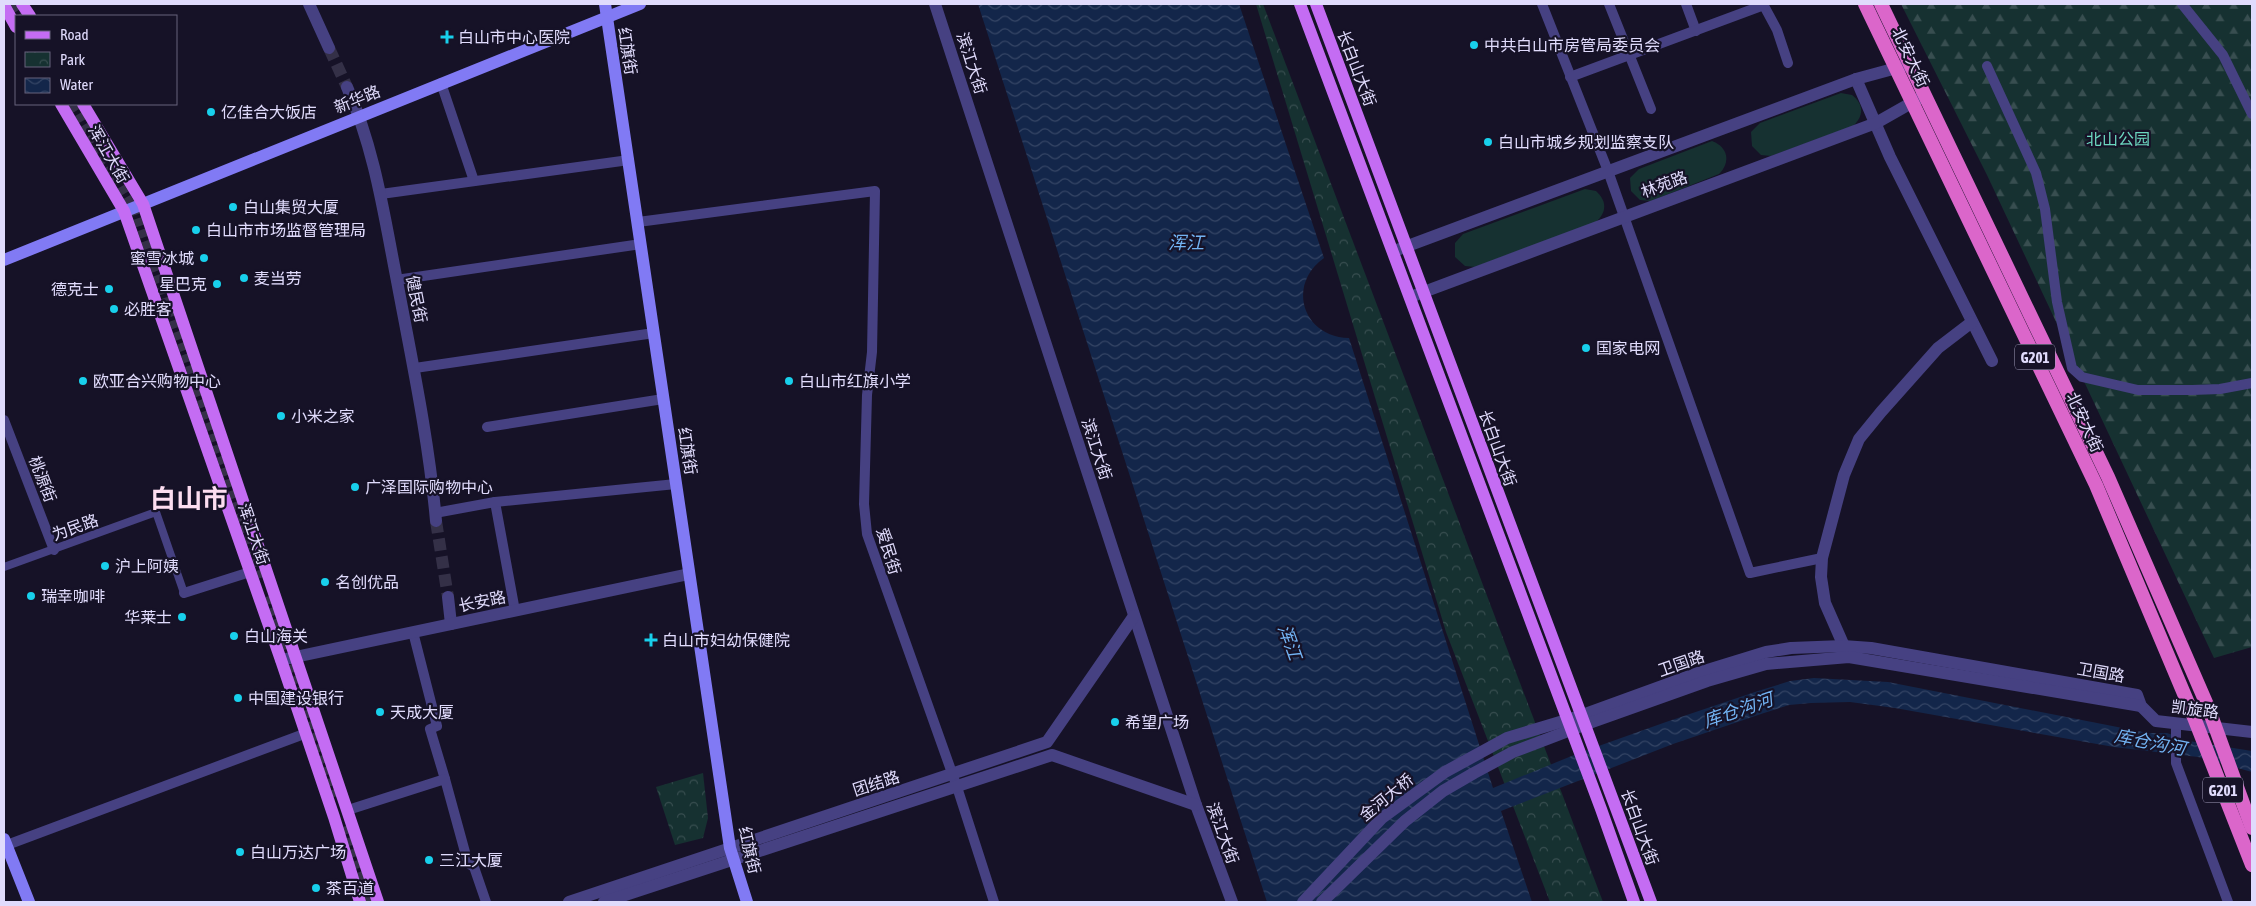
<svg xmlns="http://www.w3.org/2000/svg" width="2256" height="906" font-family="'Asap Condensed','Noto Sans SC',sans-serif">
<defs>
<pattern id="forest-firs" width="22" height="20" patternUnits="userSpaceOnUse" patternTransform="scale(1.25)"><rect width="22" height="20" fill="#163131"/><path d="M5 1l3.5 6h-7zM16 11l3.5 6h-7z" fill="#384e50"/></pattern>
<pattern id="park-crowns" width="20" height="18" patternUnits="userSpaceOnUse" patternTransform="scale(1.25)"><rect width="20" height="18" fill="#163131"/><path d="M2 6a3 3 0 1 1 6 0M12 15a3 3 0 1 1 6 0" fill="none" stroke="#384e50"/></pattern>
<pattern id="water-waves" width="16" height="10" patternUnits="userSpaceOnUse" patternTransform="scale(1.25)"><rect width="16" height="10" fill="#13264a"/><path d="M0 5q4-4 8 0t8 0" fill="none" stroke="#354565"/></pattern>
</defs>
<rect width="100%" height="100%" fill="#161227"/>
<!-- grass -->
<g fill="#163131">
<path d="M1841 93 1852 95C1864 104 1864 116 1853 126L1771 156 1761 155 1752 146 1751 132 1760 123Z"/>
<path d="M1712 141C1728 147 1731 162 1719 174L1651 201 1640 200 1631 191 1630 178 1639 169Z"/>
<path d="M1585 189 1596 191C1607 201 1607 212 1596 222L1475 267 1465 266 1455 257V243L1463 234Z"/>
</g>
<!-- forest -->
<polygon fill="url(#forest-firs)" points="1901,4 2252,4 2252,647 2214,658 1987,175"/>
<!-- park -->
<g fill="url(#park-crowns)">
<polygon points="1256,4 1263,4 1603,902 1550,902 1446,632"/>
<polygon points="703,773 708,818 703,838 675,845 656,787"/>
</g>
<!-- water -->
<path fill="url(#water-waves)" d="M978 4H1239L1324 258C1286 285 1303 337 1349 338L1493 788 1579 753 1666 722 1758 691 1790 681 1814 678 1888 682 2148 733H2167L2189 741 2252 751V772L2198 757 2114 747 1895 708 1850 702 1811 703 1789 705 1764 713 1673 744 1501 811 1532 902H1267Z"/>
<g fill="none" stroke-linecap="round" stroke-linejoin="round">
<!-- pedestrian-tunnel -->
<g stroke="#343047" stroke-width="8" stroke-dasharray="8 4" stroke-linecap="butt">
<polyline points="13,4 21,16"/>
<polyline points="72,104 134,209 263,578"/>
<polyline points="269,596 334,797"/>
<polyline points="343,827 368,902"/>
</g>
<!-- tertiary-tunnel -->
<g stroke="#343047" stroke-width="12" stroke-dasharray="12 6" stroke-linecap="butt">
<polyline points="329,48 347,87"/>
<polyline points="436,521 448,597"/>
</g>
<!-- pedestrian -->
<polyline stroke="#464182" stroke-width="8" points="4,567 156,512 184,593"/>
<!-- minor -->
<g stroke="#464182" stroke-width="10">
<polyline points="1542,4 1608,171 1750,573 1822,558"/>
<polyline points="1609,4 1651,109"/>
<polyline points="1686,4 1696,31"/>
<polyline points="1763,4 1777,30 1788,63"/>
<polyline points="2182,4 2223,55 2252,114"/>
<polyline points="1987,66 2036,173 2045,209 2057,302 2072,368 2082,377 2138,390 2192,390 2220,389 2252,383"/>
<polyline points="1570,77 1764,5"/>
<polyline points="441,83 474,181"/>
<polyline points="381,194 629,160"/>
<polyline points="638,222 875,191 872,352 867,395 864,504 867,534 957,787 994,902"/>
<polyline points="396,280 641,244"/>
<polyline points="415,368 654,333"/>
<polyline points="4,420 54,550"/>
<polyline points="487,427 663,399"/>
<polyline points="495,502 515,611"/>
<polyline points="435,513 495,502 676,484"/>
<polyline points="184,593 250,572"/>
<polyline points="413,632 437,726 430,729 445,779"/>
<polyline points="2176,723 2176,763 2228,902"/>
<polyline points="348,810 445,779 468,863 474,867 486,902"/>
<polyline points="7,845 304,734"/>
</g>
<!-- tertiary -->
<g stroke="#464182" stroke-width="12">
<polyline points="309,4 329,48"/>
<polyline points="935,4 1196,805 1232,902"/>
<polyline points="1856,79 1890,157 1992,361"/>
<path d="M347 87C375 150 384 215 397 281 412 361 429 441 436 521"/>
<polyline points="1394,251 1856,79 1904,66"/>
<polyline points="1413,296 1876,123 1920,98"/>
<polyline points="448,597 451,624"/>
<polyline points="1847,653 1825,603 1821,577 1822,558 1844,475 1859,439 1881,412 1938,348 1972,322"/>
<polyline points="281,660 689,574"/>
<polyline points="569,902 1047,742 1134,616"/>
<polyline points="604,902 1052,755 1196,805"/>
<polyline points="1303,902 1382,818 1445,772 1507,738 1580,716 1701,672 1766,652 1791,648 1843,646 1871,648 2137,695 2141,706 2156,721 2252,732"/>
<polyline points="1322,902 1405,821 1443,791 1474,773 1513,752 1584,725 1707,681 1766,664 1849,657 2141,706"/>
</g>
<!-- secondary -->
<g stroke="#817af4" stroke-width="12">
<polyline points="605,4 730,848 747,902"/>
<polyline points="4,260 640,4"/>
<polyline points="4,839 29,902"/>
</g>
<!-- primary -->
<g stroke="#c46cf3" stroke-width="12">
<polyline points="22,4 30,16"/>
<polyline points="1300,4 1601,809 1634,902"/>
<polyline points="1316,4 1651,902"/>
<polyline points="4,5 16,27"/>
<polyline points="61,104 124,211 281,660 334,817 360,902"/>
<polyline points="83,104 143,204 378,902"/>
</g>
<!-- trunk -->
<g stroke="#db66ca" stroke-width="14">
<polyline points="1865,4 2096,485 2193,715"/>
<polyline points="1881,4 2108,477 2208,707"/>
</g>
<!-- trunk-bridge -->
<g stroke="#db66ca" stroke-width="14">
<polyline points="2208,707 2252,828"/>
<polyline points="2193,715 2252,865"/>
</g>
</g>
<!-- markers -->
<g fill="#18d0ec" stroke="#161227" stroke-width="2">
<path d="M444.5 29.5h5v5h5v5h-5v5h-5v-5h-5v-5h5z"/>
<circle cx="1474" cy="45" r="5"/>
<circle cx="211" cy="112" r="5"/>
<circle cx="1488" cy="142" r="5"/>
<circle cx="233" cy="207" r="5"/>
<circle cx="196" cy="230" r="5"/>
<circle cx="204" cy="258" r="5"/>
<circle cx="244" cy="278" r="5"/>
<circle cx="217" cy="284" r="5"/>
<circle cx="109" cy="289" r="5"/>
<circle cx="114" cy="309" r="5"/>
<circle cx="1586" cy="348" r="5"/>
<circle cx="83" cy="381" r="5"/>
<circle cx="789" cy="381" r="5"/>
<circle cx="281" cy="416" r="5"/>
<circle cx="355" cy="487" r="5"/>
<circle cx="105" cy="566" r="5"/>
<circle cx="325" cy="582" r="5"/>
<circle cx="31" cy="596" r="5"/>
<circle cx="182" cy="617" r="5"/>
<circle cx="234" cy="636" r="5"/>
<path d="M648.5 632.5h5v5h5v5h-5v5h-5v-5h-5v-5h5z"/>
<circle cx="238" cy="698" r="5"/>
<circle cx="380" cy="712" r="5"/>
<circle cx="1115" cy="722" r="5"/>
<circle cx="240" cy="852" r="5"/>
<circle cx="429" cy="860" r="5"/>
<circle cx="316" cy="888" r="5"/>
</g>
<g text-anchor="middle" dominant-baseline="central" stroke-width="4.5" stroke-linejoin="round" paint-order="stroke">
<!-- shield labels -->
<g fill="#161227" stroke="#a39fbc" stroke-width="1">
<rect x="2015" y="344.5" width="40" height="25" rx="4"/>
<rect x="2203" y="777.5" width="40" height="25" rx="4"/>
</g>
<g font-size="15" font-weight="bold" fill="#e0dbfc">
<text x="2035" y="357">G201</text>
<text x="2223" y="790">G201</text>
</g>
<!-- poi labels -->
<g font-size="16" fill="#e0dbfc" stroke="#161227" text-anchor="start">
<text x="458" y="37">白山市中心医院</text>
<text x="1484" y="45">中共白山市房管局委员会</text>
<text x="221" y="112">亿佳合大饭店</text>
<text x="1498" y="142">白山市城乡规划监察支队</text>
<text x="243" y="207">白山集贸大厦</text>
<text x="206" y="230">白山市市场监督管理局</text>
<text x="194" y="258" text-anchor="end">蜜雪冰城</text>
<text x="254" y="278">麦当劳</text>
<text x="207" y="284" text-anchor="end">星巴克</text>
<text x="99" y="289" text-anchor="end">德克士</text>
<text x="124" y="309">必胜客</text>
<text x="1596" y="348">国家电网</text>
<text x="93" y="381">欧亚合兴购物中心</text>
<text x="799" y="381">白山市红旗小学</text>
<text x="291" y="416">小米之家</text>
<text x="365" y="487">广泽国际购物中心</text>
<text x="115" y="566">沪上阿姨</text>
<text x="335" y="582">名创优品</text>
<text x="41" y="596">瑞幸咖啡</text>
<text x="172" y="617" text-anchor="end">华莱士</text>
<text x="244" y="636">白山海关</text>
<text x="662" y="640">白山市妇幼保健院</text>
<text x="248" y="698">中国建设银行</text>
<text x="390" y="712">天成大厦</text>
<text x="1125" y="722">希望广场</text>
<text x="250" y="852">白山万达广场</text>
<text x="439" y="860">三江大厦</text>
<text x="326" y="888">茶百道</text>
</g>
<!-- street labels -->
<g font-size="16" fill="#e0dbfc" stroke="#161227">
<text transform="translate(628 51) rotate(81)">红旗街</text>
<text transform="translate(1911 57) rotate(64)">北安大街</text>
<text transform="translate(972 63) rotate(72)">滨江大街</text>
<text transform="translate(1357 68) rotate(69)">长白山大街</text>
<text transform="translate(357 99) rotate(-22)">新华路</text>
<text transform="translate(109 154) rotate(60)">浑江大街</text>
<text transform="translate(1664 184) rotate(-20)">林苑路</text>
<text transform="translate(417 299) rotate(79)">健民街</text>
<text transform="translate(2085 422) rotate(65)">北安大街</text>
<text transform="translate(1498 448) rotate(70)">长白山大街</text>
<text transform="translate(1097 449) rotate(72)">滨江大街</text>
<text transform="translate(688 451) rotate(81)">红旗街</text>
<text transform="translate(43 479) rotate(69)">桃源街</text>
<text transform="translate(75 527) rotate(-20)">为民路</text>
<text transform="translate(254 534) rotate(71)">浑江大街</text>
<text transform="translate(889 551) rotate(73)">爱民街</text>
<text transform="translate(482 601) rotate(-12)">长安路</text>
<text transform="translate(1681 663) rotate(-19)">卫国路</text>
<text transform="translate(2101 672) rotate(10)">卫国路</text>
<text transform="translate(2195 709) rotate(7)">凯旋路</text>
<text transform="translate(876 783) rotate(-18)">团结路</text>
<text transform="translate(1386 797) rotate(-39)">金河大桥</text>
<text transform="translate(1640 827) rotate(70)">长白山大街</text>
<text transform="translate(1223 833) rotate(70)">滨江大街</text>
<text transform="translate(750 850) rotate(77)">红旗街</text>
</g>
<!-- park labels -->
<g font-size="16" fill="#6cd7c0" stroke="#161227">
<text x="2118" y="139">北山公园</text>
</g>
<!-- water labels -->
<g font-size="18" font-style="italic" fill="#72b3f3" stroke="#161227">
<text x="1186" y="242">浑江</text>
<text transform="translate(1290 642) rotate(70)">浑江</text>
<text transform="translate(1738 710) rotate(-19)">库仓沟河</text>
<text transform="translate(2150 742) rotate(11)">库仓沟河</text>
</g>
<!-- town labels -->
<g font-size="26" font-weight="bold" fill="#fcddf0" stroke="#161227">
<text x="189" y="499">白山市</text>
</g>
</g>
<!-- border -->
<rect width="2256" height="906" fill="none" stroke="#e0dbfc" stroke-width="10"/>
<!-- legend -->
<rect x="15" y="15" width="162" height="90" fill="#161227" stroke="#67627c"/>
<rect x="25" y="31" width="25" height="8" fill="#c46cf3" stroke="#67627c"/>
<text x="60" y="40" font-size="15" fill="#e0dbfc">Road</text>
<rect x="25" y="52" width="25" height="15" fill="url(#park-crowns)" stroke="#67627c"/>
<text x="60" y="65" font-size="15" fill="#e0dbfc">Park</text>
<rect x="25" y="78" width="25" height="15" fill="url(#water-waves)" stroke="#67627c"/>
<text x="60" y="90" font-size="15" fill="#e0dbfc">Water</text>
</svg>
